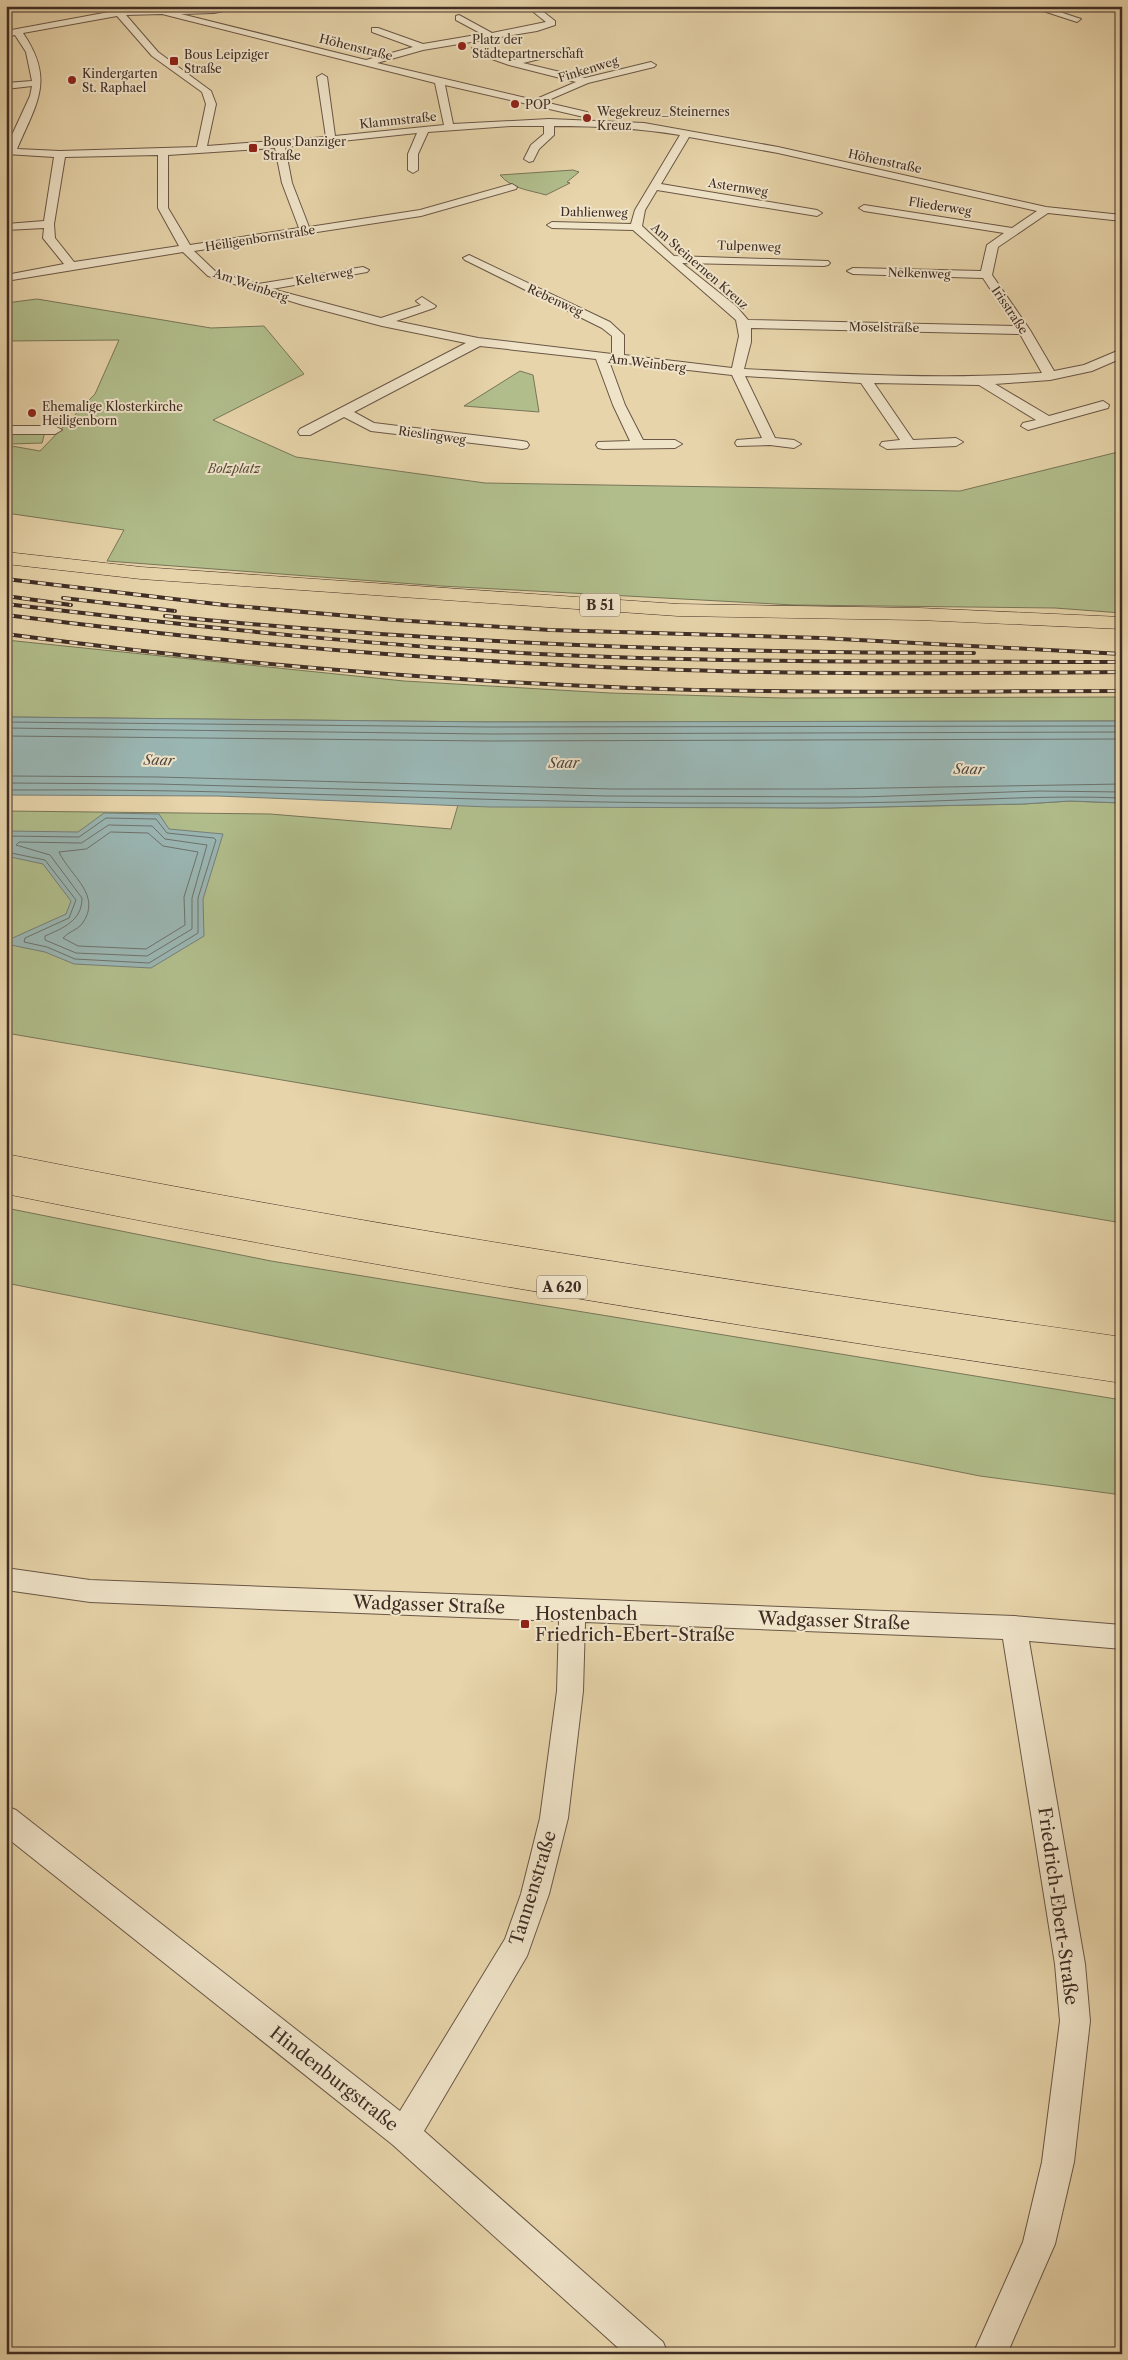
<svg xmlns="http://www.w3.org/2000/svg" width="1128" height="2360" font-family="'Libre Caslon Text',serif">
<rect width="100%" height="100%" fill="#e7d4aa"/>
<filter id="stains"><feTurbulence type="fractalNoise" baseFrequency=".004" numOctaves="4"/><feColorMatrix values="0 0 0 0 .2 0 0 0 0 .09 0 0 0 0 .02 0 0 0 .5 -.17"/></filter>
<radialGradient id="worn" r=".72"><stop offset=".6" stop-color="#630" stop-opacity="0"/><stop offset="1" stop-color="#630" stop-opacity=".3"/></radialGradient>
<!-- green -->
<g fill="#b1be8c" stroke="#787658">
<path d="M573 170 579 172 567 182 570 183 546 195C529 190 512 189 500 175Z"/>
<polygon points="37,299 211,328 264,326 304,374 213,420 296,457 485,483 960,491 1122,451 1122,613 1055,608 794,605 441,586 107,561 124,530 6,513 6,445 40,451 95,394 119,340 6,341 6,303"/>
<polygon points="520,371 533,375 539,412 464,406"/>
<polygon points="45,432 42,443 10,444 13,433"/>
<polygon points="6,640 404,681 610,693 782,698 1122,697 1122,721 489,722 6,717"/>
<polygon points="1070,801 1122,803 1122,1223 6,1033 6,811 270,814 451,829 458,805 828,808 1023,804"/>
<polygon points="6,1208 271,1261 1122,1400 1122,1495 980,1476 6,1283"/>
</g>
<!-- water -->
<g fill="#9ab6b3" stroke="#767f7a">
<polygon points="6,717 489,722 1122,721 1122,803 1070,801 1023,804 828,808 490,807 218,796 6,795"/>
<polygon points="104,813 159,814 169,829 223,834 203,899 204,936 151,968 74,964 45,952 6,944 6,941 66,914 71,901 43,864 6,856 6,831 78,832"/>
</g>
<g fill="none" stroke-linecap="round" stroke-linejoin="round">
<!-- shore -->
<g stroke="#6d726c" stroke-width="1">
<polyline points="6,722 489,727 1122,726"/>
<polyline points="6,728 489,734 1122,732"/>
<polyline points="6,736 489,741 1122,739"/>
<polyline points="6,776 158,777 612,789 826,789 1122,784"/>
<polyline points="6,783 156,784 606,796 861,797 1038,791 1122,792"/>
<path d="M6 790C229 788 451 801 673 803 750 803 827 804 903 802 976 800 1049 795 1122 798"/>
<path d="M109 825 152 826 165 839 207 845 192 898V929L147 956 76 953 45 940V936C63 928 82 921 82 898L50 855 16 845 19 842 81 843Z"/>
<path d="M111 832 148 833 163 846 198 852 184 897 185 925 146 949 78 946 63 938C68 932 77 930 82 924 103 895 70 876 59 852L86 849Z"/>
<polyline points="6,836 79,837 106,818 156,819 167,833 214,838 216,840 198,898 198,933 149,963 75,959 47,947 24,942 25,938 69,918 76,900 45,860 6,852"/>
</g>
<!-- street casing -->
<g stroke="#6a5746" stroke-width="2">
<g id="street">
<path d="M248 6 214 13 181 14 366 60 413 47 372 32V28H378L423 44 482 34 456 20V16L459 15 492 33 546 22 526 6H536L555 21V25L537 31 423 50 377 63 534 100 576 82 509 65 472 52V48H478L513 60 569 48V52L523 63 585 78 651 62 656 65 654 67 588 83 544 102 587 112 589 114 584 117 445 85 453 124 549 119 644 123 778 147 1046 207 1122 215V221L1048 213 998 247 992 275 1030 330 1054 371 1084 365 1122 349V358L1092 371 1050 380 995 384 1049 416 1103 401 1109 405 1108 408 1028 430 1021 426 1023 423 1036 420 979 385 874 383 913 440 956 438 963 442 956 446 887 449 880 445 882 442 900 440 861 383 745 376 775 438 794 440 801 444 794 448 770 445 737 446 735 443 737 440 762 438 732 375 609 361 625 405 643 440H675L682 444 675 448 603 449 598 448 596 445 598 442 630 441 613 405 596 359 480 346 354 412 374 423 522 441 527 442 529 445 527 448 522 449 371 431 344 417 310 435H300L298 432 300 429 466 343 382 326 303 305 208 276 183 252 6 281V275L64 264 43 238 44 228 6 230V224L44 221 54 157 6 154V148L30 96 32 86 6 89V83L32 81 26 52 15 35 6 37V31L109 12 107 10 111 7 120 10ZM162 14 435 83 444 125 335 136 327 77 322 74 317 77 326 137 207 146 216 104 211 91 158 52 126 15ZM117 16 152 56 202 92 206 104 197 147 60 151 17 149C37 102 55 80 23 33ZM511 126H544V134L531 145 524 159 529 162 533 161 539 149 554 135V126C597 126 637 128 680 135L635 210 631 224 552 222 547 225 552 228 633 230 736 320 739 336 732 368 624 355V335L610 322 469 255 463 258 465 260 602 328 612 336V354L478 338 396 321 434 308 436 306 422 297 416 301 421 305 381 318 272 289 367 272 369 270 363 267 258 284 216 272 194 251 421 216 516 189 517 187 512 184 420 210 309 227 292 183 285 147 417 133 408 154V170L413 173 418 170V154L428 132ZM689 137 778 153 1037 211 1012 228 864 205 859 208 864 211 1004 233 987 245 981 271 853 268 847 271 853 274 983 278 1015 326 748 320 736 306 682 263 824 266 828 265 830 263 828 261 674 256 642 226 645 210 657 190 817 216 822 213 817 210 661 184ZM275 148 282 183 299 228 190 245 168 208V155ZM158 155V208L179 246 74 262 55 238 54 224 65 157ZM751 328 1020 334 1042 373C943 380 843 374 744 369L751 342Z"/>
<polygon points="1028,6 1042,6 1081,19 1077,22"/>
<polygon points="6,426 55,426 62,430 55,434 6,434"/>
<polygon points="6,1568 90,1580 1014,1616 1122,1625 1122,1649 1029,1641 1085,1964 1090,2021 1074,2162 1055,2244 1007,2354 973,2354 1023,2242 1042,2162 1060,2021 1055,1964 1003,1639 585,1622 583,1691 568,1818 549,1894 527,1956 424,2131 663,2342 668,2354 625,2354 393,2145 6,1837 6,1806 16,1810 400,2111 505,1939 521,1894 540,1818 557,1691 559,1621 90,1602 6,1590"/>
</g>
</g>
<!-- primary casing -->
<g stroke="#402d25" stroke-width="1">
<polygon id="primary" points="6,552 141,567 678,604 919,608 1122,617 1122,629 919,620 678,616 141,579 6,564"/>
</g>
<!-- highway casing -->
<g stroke="#402d25" stroke-width="1">
<path id="highway" d="M6 1154C376 1228 749 1284 1122 1337V1383C748 1328 376 1269 6 1194V1174L95 1192 6 1174Z"/>
</g>
<!-- street -->
<use href="#street" fill="#efe3c8" fill-rule="evenodd"/>
<!-- primary -->
<use href="#primary" fill="#e7d4aa" fill-rule="evenodd"/>
<!-- highway -->
<use href="#highway" fill="#e7d4aa" fill-rule="evenodd"/>
<!-- rail casing -->
<g stroke="#402d25" stroke-width="4">
<g id="rail">
<polyline points="6,579 224,605 395,620 550,630 821,638 1122,654"/>
<polyline points="6,596 71,605"/>
<polyline points="63,598 175,611"/>
<path d="M6 604C207 628 408 650 611 657 781 663 952 661 1122 662"/>
<path d="M6 615C231 644 457 663 684 670 830 675 976 673 1122 672"/>
<path d="M165 616C434 643 703 653 974 653"/>
<path d="M6 634C214 662 423 680 633 688 796 694 959 691 1122 691"/>
</g>
</g>
<!-- rail -->
<use href="#rail" stroke="#efe3c8" stroke-width="2.5" stroke-dasharray="8" stroke-linecap="butt"/>
</g>
<!-- markers -->
<g fill="#8f2418" stroke="#efe3c8" stroke-width="2">
<circle cx="462" cy="46" r="5"/>
<rect x="169" y="56" width="10" height="10" rx="2.5"/>
<circle cx="72" cy="80" r="5"/>
<circle cx="515" cy="104" r="5"/>
<circle cx="587" cy="118" r="5"/>
<rect x="248" y="143" width="10" height="10" rx="2.5"/>
<circle cx="32" cy="413" r="5"/>
<rect x="520" y="1619" width="10" height="10" rx="2.5"/>
</g>
<g text-anchor="middle" dominant-baseline="central" stroke-width="4" stroke-linejoin="round" paint-order="stroke">
<!-- far-poi labels -->
<g font-size="12" fill="#402d25" stroke="#efe3c8" text-anchor="start">
<text x="472" y="39">Platz der<tspan x="472" dy="14">Städtepartnerschaft</tspan></text>
<text x="184" y="54">Bous Leipziger<tspan x="184" dy="14">Straße</tspan></text>
<text x="82" y="73">Kindergarten<tspan x="82" dy="14">St. Raphael</tspan></text>
<text x="525" y="104">POP</text>
<text x="597" y="111">Wegekreuz_Steinernes<tspan x="597" dy="14">Kreuz</tspan></text>
<text x="263" y="141">Bous Danziger<tspan x="263" dy="14">Straße</tspan></text>
<text x="42" y="406">Ehemalige Klosterkirche<tspan x="42" dy="14">Heiligenborn</tspan></text>
</g>
<!-- far-street labels -->
<g font-size="12" fill="#402d25" stroke="#efe3c8">
<text transform="translate(356 47) rotate(14)">Höhenstraße</text>
<text transform="translate(588 69) rotate(-17)">Finkenweg</text>
<text transform="translate(398 120) rotate(-6)">Klammstraße</text>
<text transform="translate(885 161) rotate(12)">Höhenstraße</text>
<text transform="translate(738 187) rotate(9)">Asternweg</text>
<text transform="translate(940 206) rotate(9)">Fliederweg</text>
<text transform="translate(594 212) rotate(1)">Dahlienweg</text>
<text transform="translate(260 238) rotate(-9)">Heiligenbornstraße</text>
<text transform="translate(749 246) rotate(2)">Tulpenweg</text>
<text transform="translate(700 266) rotate(41)">Am Steinernen Kreuz</text>
<text transform="translate(919 273) rotate(2)">Nelkenweg</text>
<text transform="translate(324 276) rotate(-10)">Kelterweg</text>
<text transform="translate(251 285) rotate(19)">Am Weinberg</text>
<text transform="translate(555 300) rotate(25)">Rebenweg</text>
<text transform="translate(1010 310) rotate(56)">Irisstraße</text>
<text transform="translate(884 327) rotate(1)">Moselstraße</text>
<text transform="translate(647 363) rotate(7)">Am Weinberg</text>
<text transform="translate(432 435) rotate(8)">Rieslingweg</text>
</g>
<!-- far-park labels -->
<g font-size="12" font-style="italic" fill="#574a3a" stroke="#efe3c8">
<text x="234" y="468">Bolzplatz</text>
</g>
<!-- shield labels -->
<g fill="#efe3c8" stroke="#746456" stroke-width="1">
<rect x="580" y="593.5" width="40" height="23" rx="4"/>
<rect x="537" y="1275.5" width="50" height="23" rx="4"/>
</g>
<g font-size="14" font-weight="bold" fill="#402d25">
<text x="600" y="605">B 51</text>
<text x="562" y="1287">A 620</text>
</g>
<!-- far-water labels -->
<g font-size="14" font-style="italic" fill="#524841" stroke="#efe3c8">
<text transform="translate(159 760) rotate(1)">Saar</text>
<text x="564" y="763">Saar</text>
<text transform="translate(969 769) rotate(1)">Saar</text>
</g>
<!-- near-street labels -->
<g font-size="18" fill="#402d25" stroke="#efe3c8">
<text transform="translate(429 1605) rotate(2)">Wadgasser Straße</text>
<text transform="translate(834 1621) rotate(2)">Wadgasser Straße</text>
<text transform="translate(533 1888) rotate(-73)">Tannenstraße</text>
<text transform="translate(1058 1906) rotate(82)">Friedrich-Ebert-Straße</text>
<text transform="translate(334 2079) rotate(38)">Hindenburgstraße</text>
</g>
<!-- near-poi labels -->
<g font-size="18" fill="#402d25" stroke="#efe3c8" text-anchor="start">
<text x="535" y="1614">Hostenbach<tspan x="535" dy="21">Friedrich-Ebert-Straße</tspan></text>
</g>
</g>
<!-- margin -->
<rect width="1128" height="2360" fill="none" stroke="#e7d4aa" stroke-width="25"/>
<rect x="8" y="8" width="1113" height="2345" fill="none" stroke="#402d25" stroke-width="2.5"/>
<rect x="12" y="12" width="1103" height="2335" fill="none" stroke="#402d25"/>
<rect width="100%" height="100%" filter="url(#stains)"/>
<rect width="100%" height="100%" fill="url(#worn)"/>
</svg>
